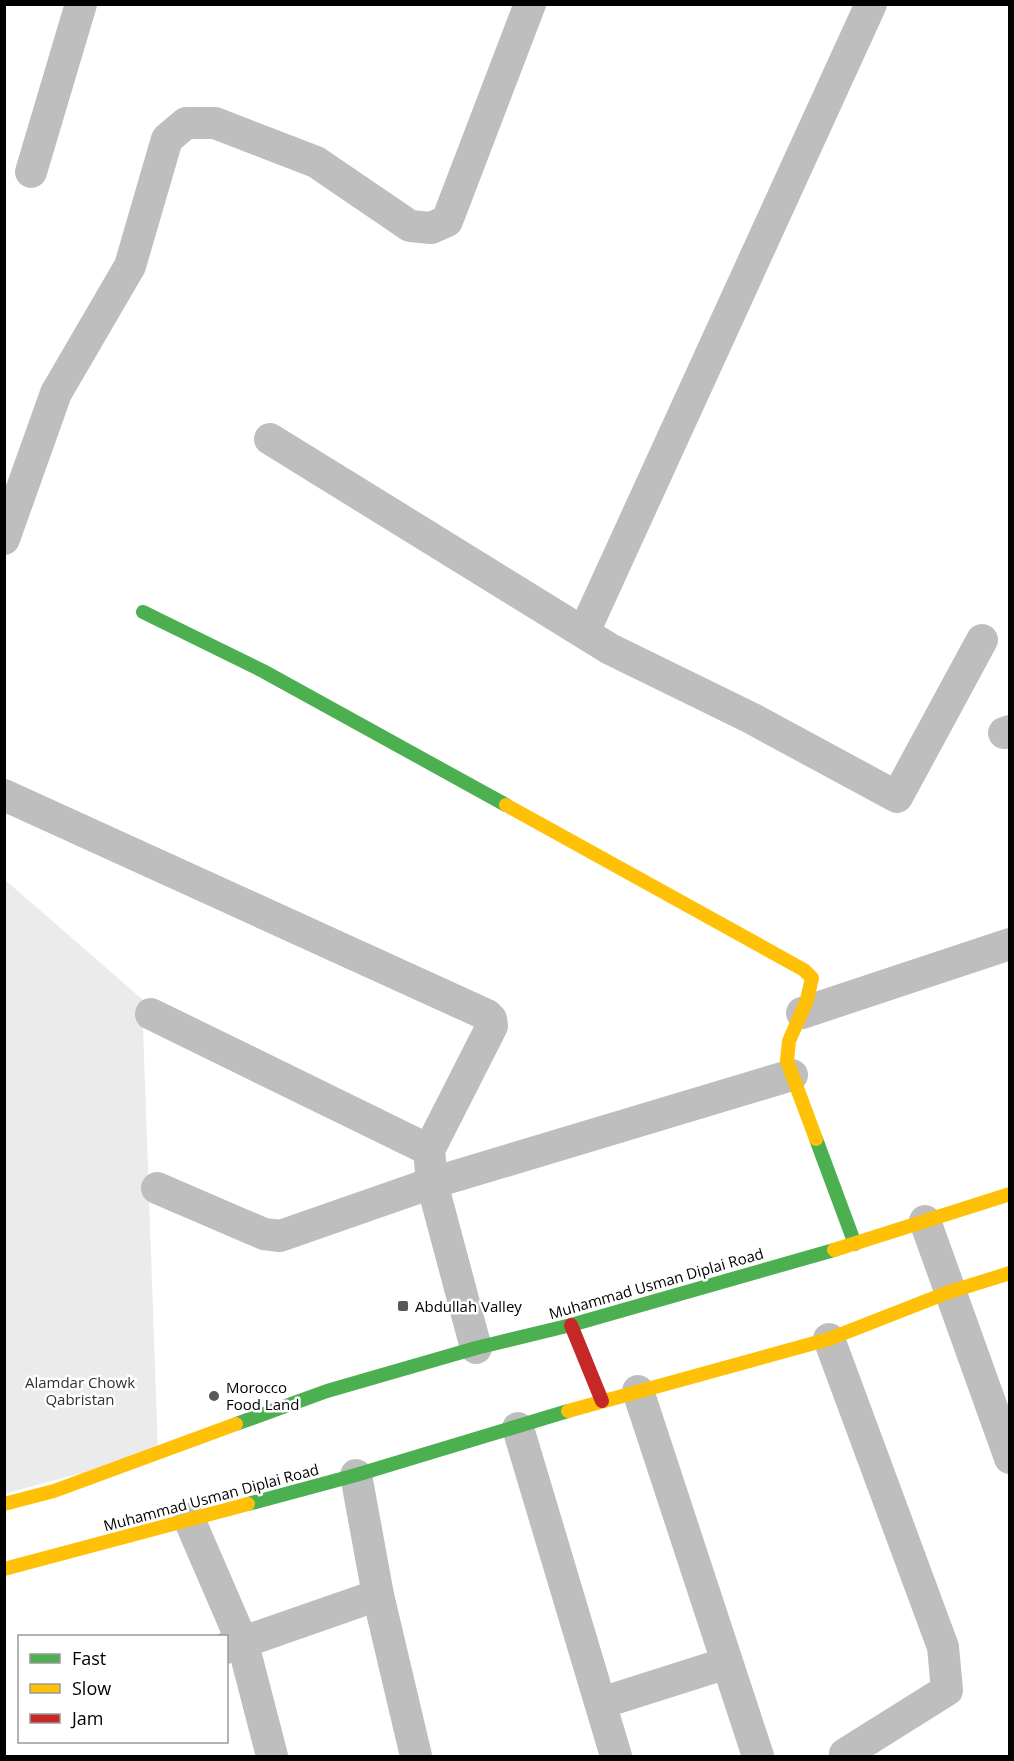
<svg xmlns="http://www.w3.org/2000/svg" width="1014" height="1761" font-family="'Open Sans',sans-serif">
<rect width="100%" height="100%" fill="#fff"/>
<!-- green -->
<polygon fill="#ebebeb" points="4,879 142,999 158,1452 4,1494"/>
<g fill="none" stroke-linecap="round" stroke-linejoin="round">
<!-- street -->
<g stroke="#bebebe" stroke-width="32">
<polyline points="31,172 81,4"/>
<polyline points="270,439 610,649 751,718 897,797 982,640"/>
<polyline points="4,539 56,393 130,266 167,139 186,123 215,123 316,162 410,226 431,228 447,221 530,4"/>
<polyline points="584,632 871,4"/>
<polyline points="1004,733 1010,731"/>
<polyline points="4,795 487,1015 491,1019 492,1026 429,1150 432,1183 476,1348"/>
<polyline points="802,1013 1010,944"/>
<polyline points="151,1014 429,1150"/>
<polyline points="157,1188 264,1234 280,1236 432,1183 792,1075"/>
<polyline points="925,1221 1010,1458"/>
<polyline points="829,1339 943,1647 947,1690 845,1754 845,1756"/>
<polyline points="638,1391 758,1756"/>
<polyline points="518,1428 616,1756"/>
<polyline points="189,1519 243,1644 272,1756"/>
<polyline points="378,1595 416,1756"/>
<polyline points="226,1648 378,1595 356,1475"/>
<polyline points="601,1703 727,1663"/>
</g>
<!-- fast -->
<g stroke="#4caf50" stroke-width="14">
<polyline points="143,612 263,671 506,805"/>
<polyline points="816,1139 855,1244"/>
<polyline points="236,1424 327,1391 476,1348 571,1325 834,1250"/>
<polyline points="248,1504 356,1475 568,1411"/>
</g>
<!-- slow -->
<g stroke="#ffc107" stroke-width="14">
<polyline points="506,805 804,970 812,978 807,1000 789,1041 787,1061 816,1139"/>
<polyline points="834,1250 1010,1194"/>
<polyline points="568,1411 829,1339 949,1292 1010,1273"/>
<polyline points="4,1504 54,1491 236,1424"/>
<polyline points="4,1569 248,1504"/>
</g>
<!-- jam -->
<polyline stroke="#c62828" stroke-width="14" points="571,1325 602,1401"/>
</g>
<!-- markers -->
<g fill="#595959" stroke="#fff" stroke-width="2">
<rect x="397" y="1300" width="12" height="12" rx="3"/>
<circle cx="214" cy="1396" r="6"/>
</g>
<g text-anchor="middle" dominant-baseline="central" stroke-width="5" stroke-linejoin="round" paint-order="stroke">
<!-- street labels -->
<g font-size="15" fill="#000" stroke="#fff">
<text transform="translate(656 1283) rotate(-16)">Muhammad Usman Diplai Road</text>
<text transform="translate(211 1497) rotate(-15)">Muhammad Usman Diplai Road</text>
</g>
<!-- poi labels -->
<g font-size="15" fill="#000" stroke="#fff" text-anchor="start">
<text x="415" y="1306">Abdullah Valley</text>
<text x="226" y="1387">Morocco<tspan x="226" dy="17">Food Land</tspan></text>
</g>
<!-- park labels -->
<g font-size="15" fill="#323232" stroke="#fff">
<text x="80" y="1382">Alamdar Chowk<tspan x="80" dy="17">Qabristan</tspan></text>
</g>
</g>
<!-- border -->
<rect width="1014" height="1761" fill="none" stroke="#000000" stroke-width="12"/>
<!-- legend -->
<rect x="18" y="1635" width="210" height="108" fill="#ffffff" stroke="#999999" stroke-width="1.5"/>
<rect x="30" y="1654" width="30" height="9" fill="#4caf50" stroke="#999999" stroke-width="1.5"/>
<text x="72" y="1665" font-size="18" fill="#000000">Fast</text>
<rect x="30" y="1684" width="30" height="9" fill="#ffc107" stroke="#999999" stroke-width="1.5"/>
<text x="72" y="1695" font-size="18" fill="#000000">Slow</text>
<rect x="30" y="1714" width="30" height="9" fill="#c62828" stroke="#999999" stroke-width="1.5"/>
<text x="72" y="1725" font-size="18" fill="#000000">Jam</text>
</svg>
